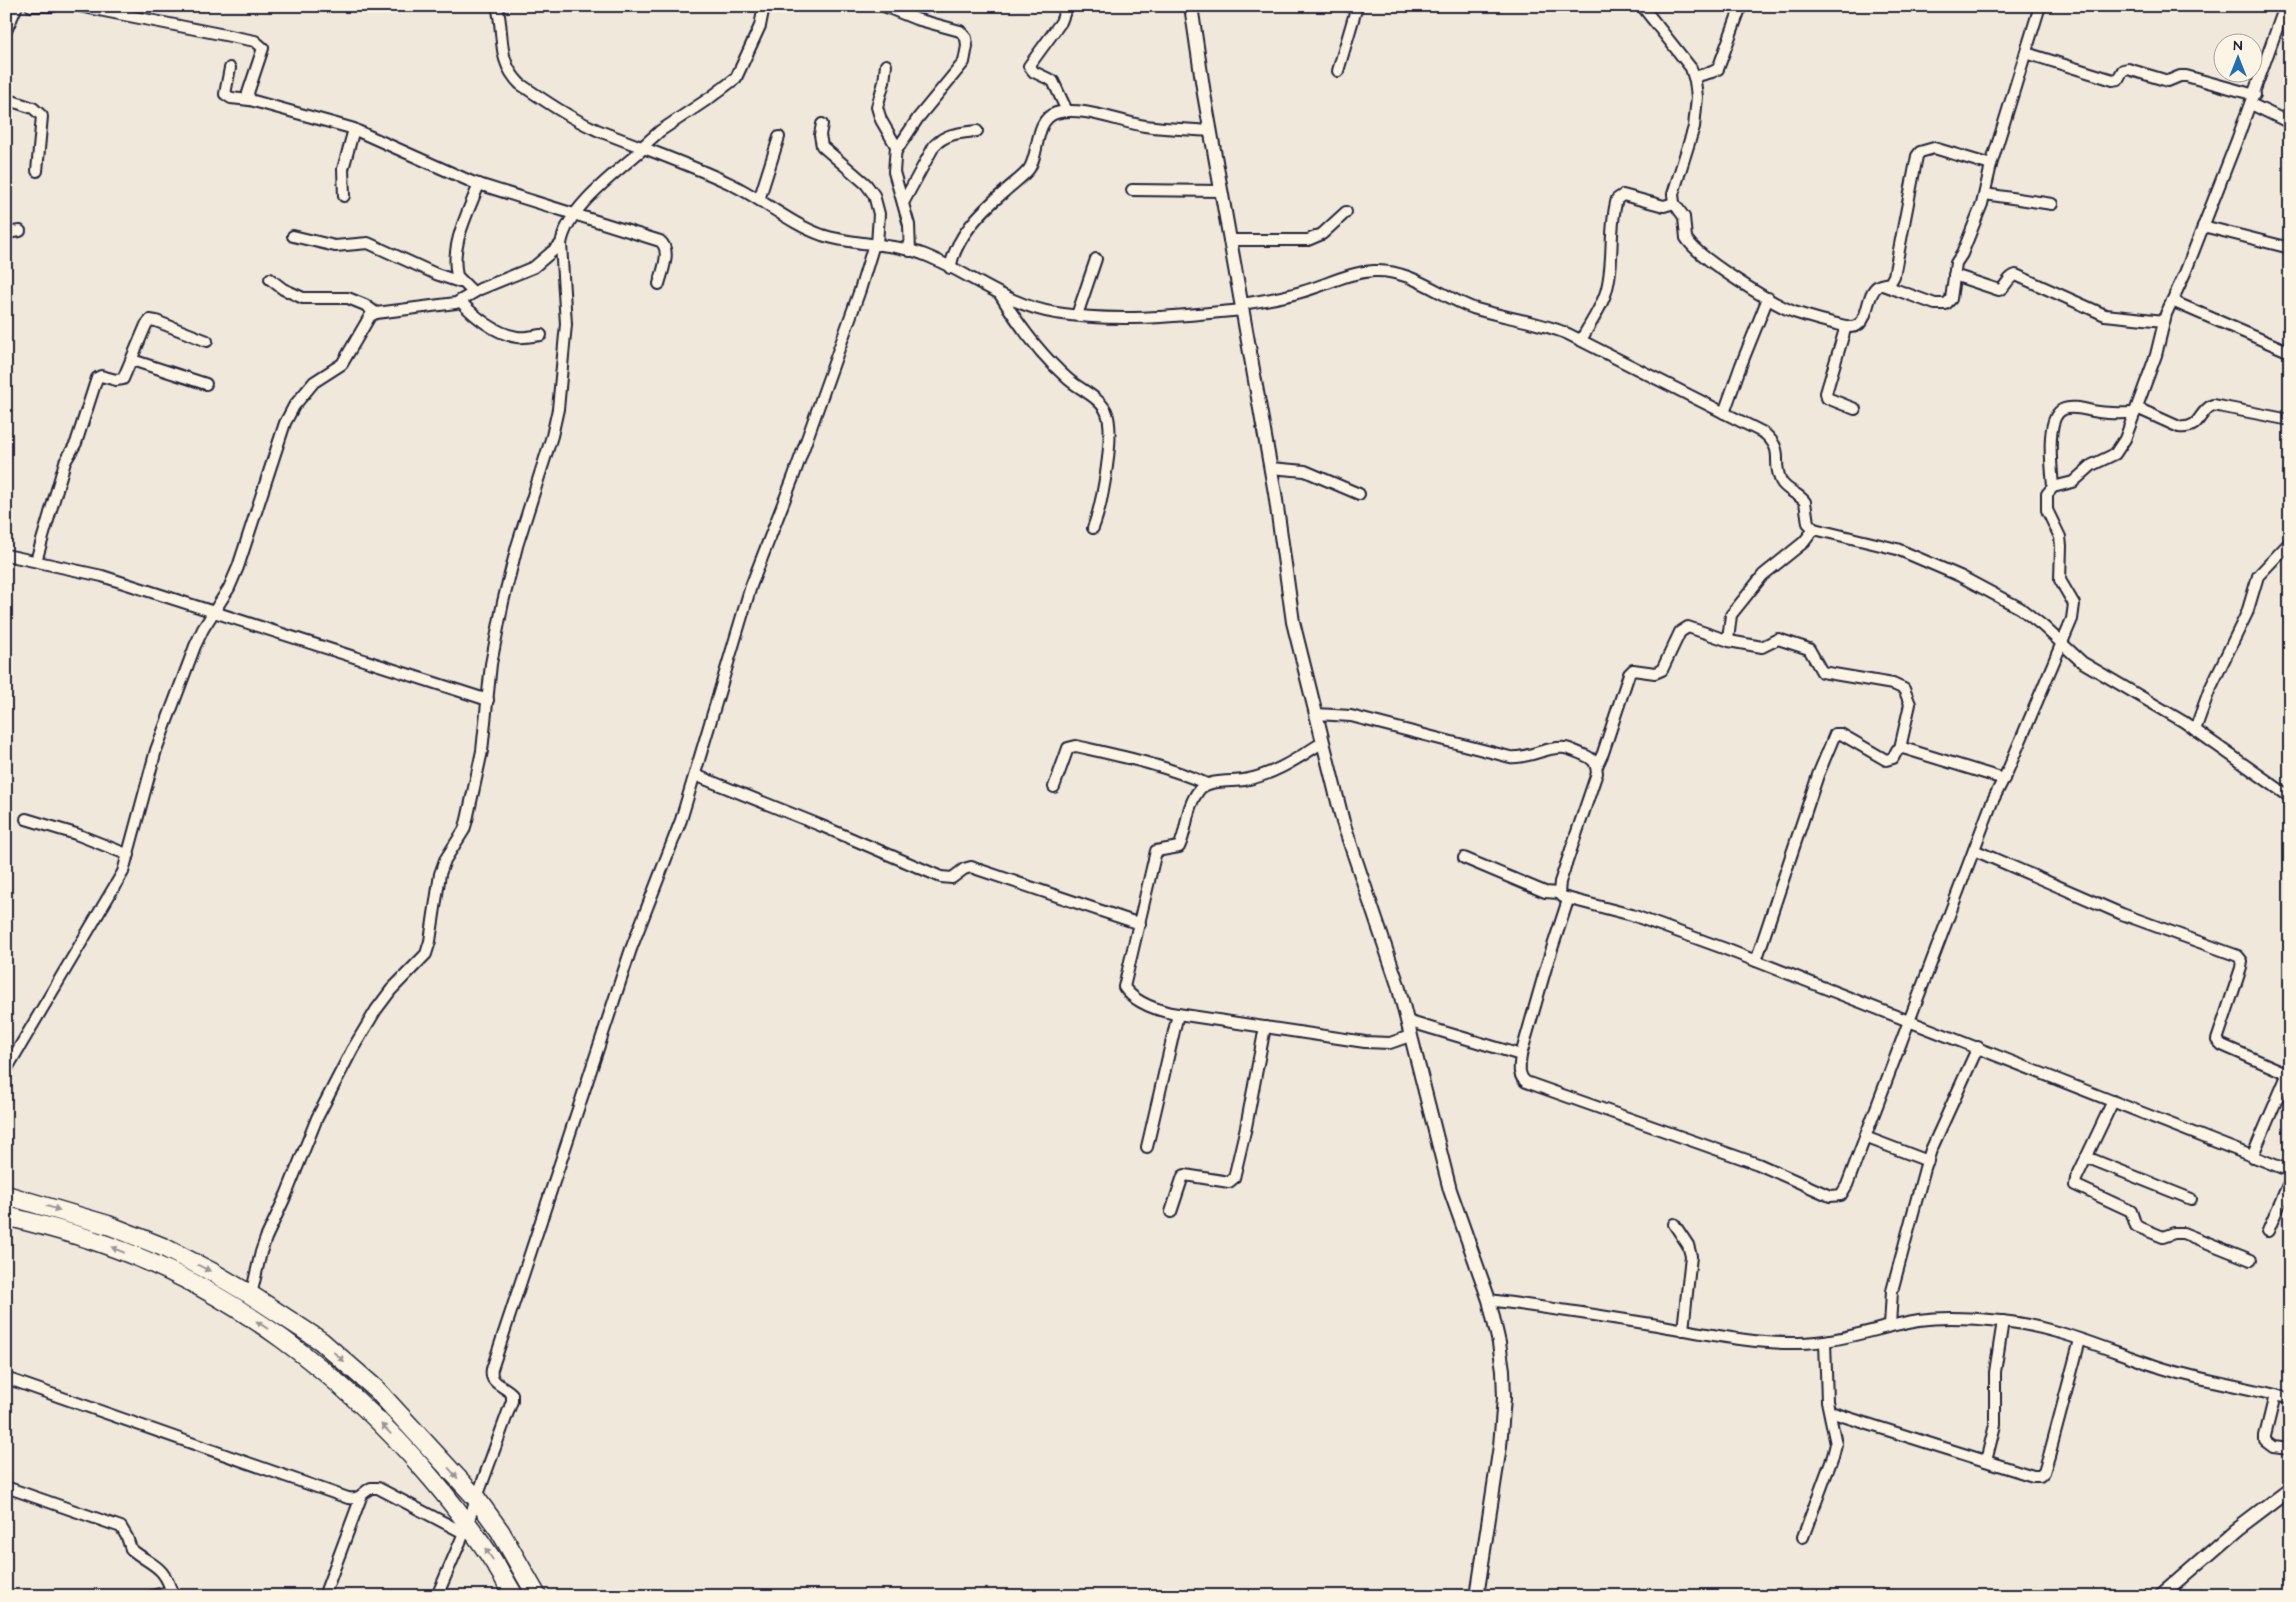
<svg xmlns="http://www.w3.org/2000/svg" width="2296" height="1602" font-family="'Architects Daughter',sans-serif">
<rect width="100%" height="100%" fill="#efe8db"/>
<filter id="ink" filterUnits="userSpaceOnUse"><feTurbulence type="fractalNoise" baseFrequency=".02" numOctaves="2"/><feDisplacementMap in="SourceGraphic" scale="10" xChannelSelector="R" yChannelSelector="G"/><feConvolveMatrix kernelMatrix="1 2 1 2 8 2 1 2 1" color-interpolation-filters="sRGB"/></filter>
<g filter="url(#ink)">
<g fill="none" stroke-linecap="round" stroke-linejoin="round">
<!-- minor casing -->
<g stroke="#22223b" stroke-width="14">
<g id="minor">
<polyline points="31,6 53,6"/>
<path d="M79 6 255 41 263 48 248 93 250 100 351 128 472 182 660 241C672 250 662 272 659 284"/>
<path d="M497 6C505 36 496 60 520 84 545 101 570 118 597 130 642 148 687 163 731 184 762 199 789 223 822 235 855 246 892 242 925 255 970 273 1006 305 1056 313 1118 323 1180 316 1242 310"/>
<polyline points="884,6 916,19 960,31 966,38 967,46 964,62 918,118 896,151"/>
<path d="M1642 6 1691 68 1695 81 1697 97 1694 127 1673 194 1674 203 1684 217 1686 238C1698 258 1771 303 1794 312 1812 318 1831 323 1850 327 1871 327 1864 295 1878 286 1882 284 1886 284 1890 283L1894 276 1917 156 1920 152 1934 148 1991 165"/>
<polyline points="6,31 17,6"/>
<polyline points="2026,53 2113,80 2118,79 2123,70 2128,69 2168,81 2180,76 2186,76 2255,95"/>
<polyline points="886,65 884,82 877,107 881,120 896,146 894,172 909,225 910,251"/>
<polyline points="230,68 225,94 231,98 250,100"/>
<polyline points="1338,71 1357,6"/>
<polyline points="1694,77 1712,72 1718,69 1741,6"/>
<polyline points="6,99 33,108 42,116 37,171"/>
<polyline points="2251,104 2290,123"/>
<polyline points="1067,111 1053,81 1034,72 1029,66 1061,22 1067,6"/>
<polyline points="822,124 820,135 822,146 866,184 874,195 879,214 877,245"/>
<polyline points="642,147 660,131 711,97 736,78 760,26 764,6"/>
<polyline points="1132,190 1221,191"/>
<polyline points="1985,194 2052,204"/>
<polyline points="344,196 343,169 354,129"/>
<polyline points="759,200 779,137"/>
<path d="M903 203 934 146C946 133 960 133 977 131"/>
<polyline points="2203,226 2290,248"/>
<polyline points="6,233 20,231"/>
<polyline points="293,236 335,246 368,243 436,274 460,282"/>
<polyline points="1229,240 1308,240 1322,234 1346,212"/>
<path d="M950 268C956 237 980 212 1004 192 1012 184 1022 178 1029 169 1040 153 1034 120 1056 113 1080 105 1120 122 1145 126 1167 129 1189 129 1210 131"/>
<path d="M1954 275 1999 290C2007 287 2007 277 2016 275L2105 315 2164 321"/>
<polyline points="270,279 283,289 303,298 348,298 365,305 376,313"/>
<polyline points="1883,285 1935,304 1946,304 1951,299 1956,263 1962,254 1982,204 1991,165 2040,6"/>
<path d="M473 292 457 276C450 244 468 213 479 184"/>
<path d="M1001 296C1020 327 1041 355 1068 379 1079 389 1099 397 1106 411 1116 432 1102 505 1093 528"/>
<path d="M460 301C474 316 496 334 517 337 525 338 533 336 541 335"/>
<polyline points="2172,301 2290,352"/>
<path d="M1241 304C1261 301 1281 298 1301 292 1324 286 1349 272 1374 271 1410 269 1440 296 1473 308 1504 318 1538 321 1568 334L1764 433C1786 452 1771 460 1781 481 1786 491 1799 493 1805 502L1808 523 1814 529 1897 549 1960 576 2020 608 2043 626 2082 662 2184 722 2290 797"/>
<polyline points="1077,315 1096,259"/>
<polyline points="1846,326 1826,393 1827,398 1855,409"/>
<path d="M1581 340C1589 325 1601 309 1606 292 1615 262 1608 230 1617 199L1623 195 1664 206 1674 203"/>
<polyline points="132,360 206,384"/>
<path d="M2137 408 2179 427C2202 429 2197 412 2213 405L2290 420"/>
<polyline points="1724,413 1741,365 1768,298"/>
<polyline points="1270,468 1305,471 1359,494"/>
<path d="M2053 487C2052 470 2044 416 2064 409 2074 405 2089 411 2099 412 2111 414 2123 413 2135 413"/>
<polyline points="6,555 102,576 488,700"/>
<polyline points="36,561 65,462 76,443 97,378 101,376 116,380 123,379 146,325 150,320 156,321 207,341"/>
<polyline points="1728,640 1731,615 1763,575 1804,542 1814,529"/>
<path d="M1316 714 1351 716 1510 757C1529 759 1546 746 1565 748 1572 749 1578 753 1584 755 1594 759 1596 763 1597 773L1560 882 1559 893 1563 897 1632 915 1723 948 2290 1171"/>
<polyline points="2195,730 2209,691 2247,613 2258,576 2290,542"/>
<path d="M1323 742C1298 758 1274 775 1244 780 1231 782 1208 779 1199 790 1185 808 1188 829 1179 847L1156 851 1124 987C1134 1002 1154 1009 1171 1013L1365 1042 1390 1043 1410 1036"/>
<polyline points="1597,766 1603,753 1629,674 1633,670 1655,673 1662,670 1680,632 1688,627 1729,641 1762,647 1778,639 1809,649 1822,672 1893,684 1904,689 1910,704 1900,748"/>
<polyline points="695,775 822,826 941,877 952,878 964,869 971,867 1140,924"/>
<path d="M1054 787 1068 748 1076 746C1120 756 1165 765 1207 784"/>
<polyline points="26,819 76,834 129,855"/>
<polyline points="1974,850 2122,914 2238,956 2242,961 2241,968 2217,1040 2222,1045 2286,1073 2286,1078 2252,1157"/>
<polyline points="1464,858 1545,892 1559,893"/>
<path d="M1568 900 1547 964 1521 1055C1520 1065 1517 1075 1526 1082L1758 1164 1830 1196 1841 1195 1847 1185 1992 802 2008 770 2072 619 2074 604 2060 580 2061 546 2060 537 2047 510V494L2053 487 2073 482 2092 465 2115 454 2125 439 2156 355 2166 314 2185 273 2237 140 2285 6"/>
<polyline points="1756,961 1818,775 1835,734 1841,734 1886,760 1893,758 1897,750 1903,748 2004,779"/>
<polyline points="1407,1021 1521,1055"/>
<polyline points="6,1070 123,872 156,750 195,646 203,629 229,588 238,567 285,423 294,406 314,382 342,364 370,316 376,313 456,303 480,289 534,267 561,244"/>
<polyline points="2113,1101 2076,1179 2075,1185 2131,1211 2136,1226 2163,1237 2174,1233 2183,1233 2251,1260"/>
<polyline points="1865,1137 1928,1161"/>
<polyline points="1147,1147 1178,1014"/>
<polyline points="2086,1157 2191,1199"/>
<polyline points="1171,1212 1183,1176 1185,1175 1229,1182 1234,1178 1246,1127 1265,1027"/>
<polyline points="1674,1224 1688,1245 1691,1256 1683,1330"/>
<polyline points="2268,1231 2290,1180"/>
<path d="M251 1295 261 1252 266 1238 286 1195 317 1118 352 1050 376 1010 391 990 426 954 430 941 440 874 445 860 464 830 467 820 482 751 491 664 503 602 517 546 552 436 558 409 566 324 561 244C567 207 617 172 644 148"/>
<path d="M1489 1300C1543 1307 1597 1315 1651 1324 1700 1332 1749 1344 1798 1343 1839 1343 1878 1327 1919 1320 1946 1316 1974 1318 2001 1321 2057 1326 2109 1351 2162 1368 2204 1381 2248 1387 2290 1399"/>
<polyline points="1890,1326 1892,1291 1925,1168 1931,1150 1978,1047"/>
<path d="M6 1378 348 1498C361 1500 361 1493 371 1488H378L464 1533"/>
<polyline points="2275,1395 2265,1436 2265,1441 2273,1447 2290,1449"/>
<polyline points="1830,1412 2033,1476 2040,1476 2044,1472 2049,1456 2080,1340"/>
<polyline points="1986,1461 1995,1425 1995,1372 2003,1321"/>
<path d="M6 1487 121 1527 127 1537 131 1549C153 1567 164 1564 173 1596"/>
<polyline points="1803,1537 1833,1456 1836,1444 1827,1401 1825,1342"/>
<polyline points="152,1596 172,1591"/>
<polyline points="324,1596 361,1497"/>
<path d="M437 1596 464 1533 512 1401V1394C504 1385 489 1384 492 1369L631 949 681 820 751 586 793 478 860 290 874 244"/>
</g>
</g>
<!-- tertiary casing -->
<g stroke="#22223b" stroke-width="16">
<g id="tertiary">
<polyline points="1191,6 1204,94 1275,493 1293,622 1343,822 1398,985 1450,1190 1489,1300 1499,1343 1503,1370 1504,1398 1500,1446 1477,1596"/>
<polyline points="2160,1596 2236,1530 2290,1489"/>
</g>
</g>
<!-- trunk casing -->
<g stroke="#22223b" stroke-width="21">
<g id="trunk">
<polyline points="6,1195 108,1225 163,1247 212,1272 251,1295 321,1341 376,1389 476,1498 500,1531 537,1596"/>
<path d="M6 1216C38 1224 70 1232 101 1243 231 1288 344 1375 432 1479 463 1516 491 1553 514 1596"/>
</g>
</g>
<!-- minor -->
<use href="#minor" stroke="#fcf5e5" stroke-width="10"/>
<!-- tertiary -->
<use href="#tertiary" stroke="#fcf5e5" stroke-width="12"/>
<!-- trunk -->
<use href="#trunk" stroke="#fcf5e5" stroke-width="18"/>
</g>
<!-- one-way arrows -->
<defs><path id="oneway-solid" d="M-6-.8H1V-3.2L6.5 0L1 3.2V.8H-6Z" transform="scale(1.25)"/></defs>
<g fill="#9a9698">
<use href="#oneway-solid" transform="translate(53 1208) rotate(17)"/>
<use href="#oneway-solid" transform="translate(118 1250) rotate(-157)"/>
<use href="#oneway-solid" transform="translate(204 1268) rotate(26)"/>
<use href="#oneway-solid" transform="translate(262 1325) rotate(-146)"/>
<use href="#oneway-solid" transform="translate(339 1357) rotate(41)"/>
<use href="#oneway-solid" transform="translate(386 1429) rotate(-134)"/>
<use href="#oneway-solid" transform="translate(453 1473) rotate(49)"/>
<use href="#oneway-solid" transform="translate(489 1554) rotate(-124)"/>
</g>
</g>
<!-- margin -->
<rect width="2296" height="1602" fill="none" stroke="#fcf5e5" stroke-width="25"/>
<rect x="12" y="12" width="2271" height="1577" fill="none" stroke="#22223b" stroke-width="2" filter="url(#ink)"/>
<!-- north arrow -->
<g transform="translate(2238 58)"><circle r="24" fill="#fcf5e5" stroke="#a5a1a1"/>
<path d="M0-4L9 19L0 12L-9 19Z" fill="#1f6fb2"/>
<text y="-8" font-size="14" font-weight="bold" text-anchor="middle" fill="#22223b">N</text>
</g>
</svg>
